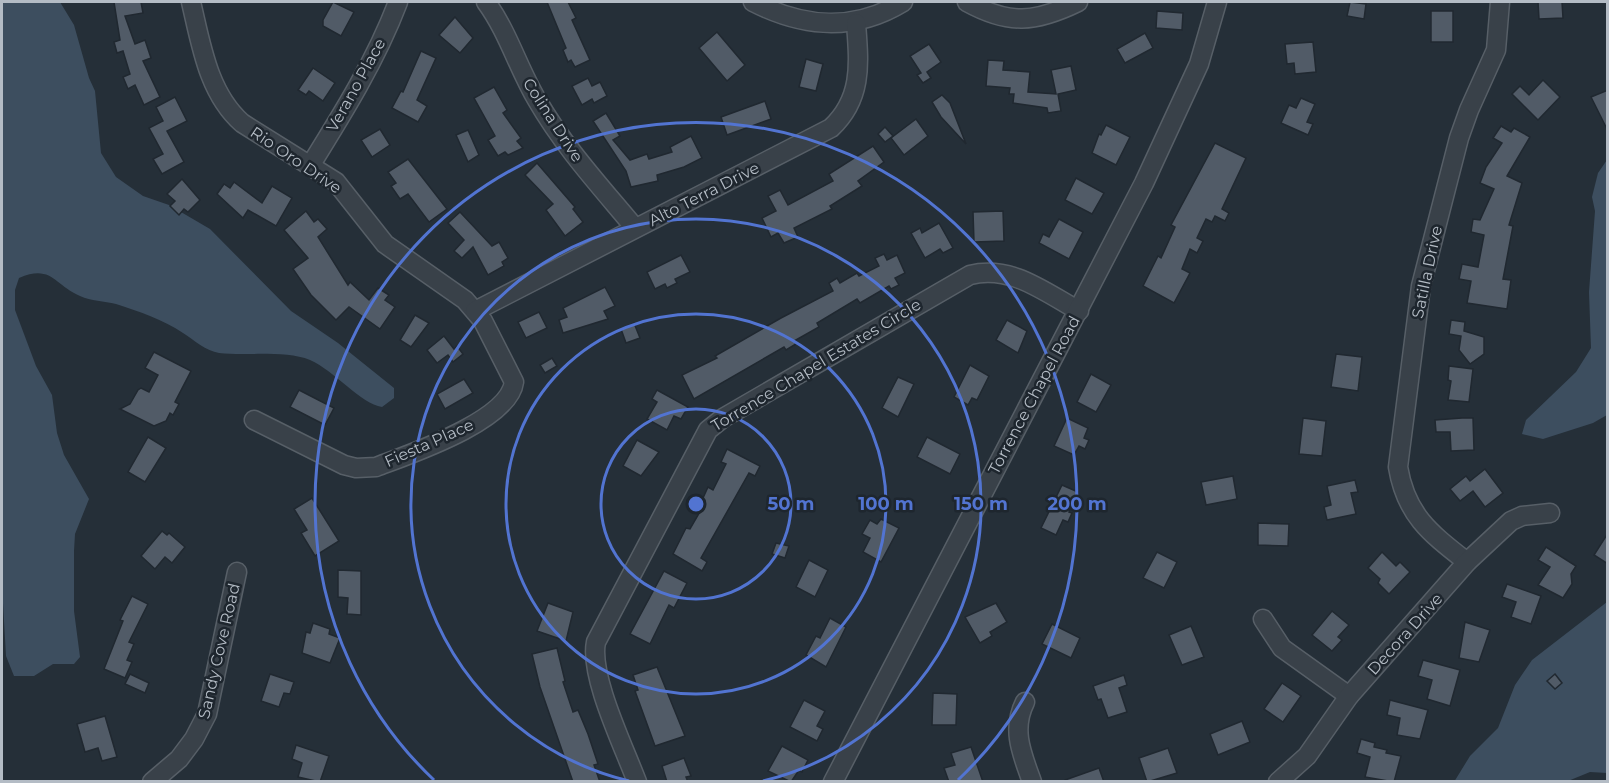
<svg xmlns="http://www.w3.org/2000/svg" width="1609" height="783" font-family="Montserrat,sans-serif">
<rect width="100%" height="100%" fill="#252f38"/>
<!-- water -->
<g fill="#3d4e5f">
<path d="M2 2H60L74 25 89 78 95 91 101 153 116 177 143 196 169 205 210 229 291 311 338 343 394 388V398L382 407C361 404 335 371 310 360 285 350 246 356 219 353 206 351 194 340 183 333 164 320 138 311 116 304 104 301 91 301 80 296 54 285 52 264 19 278L15 290V310L36 366 52 395 57 433 64 455 89 499 75 534 74 551V611L80 657 74 664H53L34 676H14L6 656 2 586Z"/>
<polygon points="1607,160 1607,415 1593,423 1543,439 1522,434 1526,420 1576,372 1591,348 1589,292 1595,211 1592,197 1598,173"/>
<polygon points="1607,602 1607,773 1590,772 1568,781 1454,782 1470,756 1498,728 1515,685 1532,660"/>
</g>
<!-- building -->
<g fill="#515b67" stroke="#202830" stroke-width="1.5">
<polygon points="114,2 141,2 143,13 125,16 135,44 145,40 151,58 143,61 160,97 144,105 135,85 128,89 123,77 130,74 123,51 117,53 114,42 120,40"/>
<polygon points="333,2 354,12 341,36 323,26 323,20"/>
<polygon points="547,2 568,2 576,18 572,20 590,60 575,67 571,60 568,62 563,50 566,48"/>
<polygon points="1350,2 1366,4 1364,19 1347,16"/>
<polygon points="1538,2 1562,2 1563,18 1539,19"/>
<polygon points="1157,11 1183,13 1182,30 1156,28"/>
<rect x="1431" y="11" width="22" height="31"/>
<polygon points="455,17 473,38 460,53 439,35"/>
<polygon points="717,32 745,65 727,81 699,48"/>
<polygon points="1145,33 1153,48 1125,63 1117,49"/>
<polygon points="1313,42 1316,72 1295,74 1294,63 1287,64 1285,44"/>
<polygon points="929,44 941,62 927,72 931,78 923,83 917,75 921,73 910,56"/>
<polygon points="421,51 436,58 417,100 427,106 418,122 392,108 401,91 403,92"/>
<polygon points="806,59 823,64 816,91 799,87"/>
<polygon points="988,60 1004,61 1003,70 1030,72 1028,92 1056,94 1051,70 1071,66 1076,90 1058,94 1061,111 1048,113 1047,108 1013,103 1014,94 1009,94 1010,88 986,86"/>
<polygon points="313,68 335,83 323,101 309,91 306,95 298,90"/>
<polygon points="588,78 592,86 600,82 607,96 594,103 592,99 582,105 572,86"/>
<polygon points="1543,80 1560,97 1538,120 1512,94 1520,86 1529,95"/>
<polygon points="494,87 507,110 503,113 521,138 517,141 523,148 508,155 505,152 498,156 488,140 495,136 474,98"/>
<polygon points="1608,90 1608,131 1591,97"/>
<polygon points="942,95 950,103 966,144 941,117 932,102"/>
<polygon points="175,97 187,121 167,131 184,162 162,174 153,159 163,154 149,128 163,121 156,107"/>
<polygon points="1301,98 1315,104 1307,122 1313,124 1308,135 1281,123 1289,105 1296,108"/>
<polygon points="765,101 771,119 727,135 721,117"/>
<polygon points="606,113 620,136 613,140 630,160 647,154 649,159 672,152 670,147 691,136 702,158 684,167 657,175 658,181 631,187 626,171 593,121"/>
<polygon points="916,119 928,136 904,155 891,138"/>
<polygon points="1106,125 1130,137 1116,165 1092,153 1099,134 1101,135"/>
<polygon points="1501,126 1511,132 1514,128 1530,137 1507,176 1522,183 1509,225 1513,226 1503,279 1511,280 1507,309 1467,303 1471,281 1459,279 1462,264 1478,267 1484,235 1471,232 1473,219 1480,220 1494,189 1480,183 1486,167 1502,143 1493,138"/>
<polygon points="885,127 893,136 885,142 878,134"/>
<polygon points="380,129 390,145 372,157 361,140"/>
<polygon points="468,130 479,155 468,162 456,135"/>
<polygon points="1215,143 1246,158 1222,209 1229,213 1225,221 1215,216 1212,222 1206,219 1197,238 1203,241 1197,253 1190,249 1182,269 1190,273 1174,303 1143,286 1158,256 1161,258 1175,227 1171,225"/>
<polygon points="873,146 884,162 858,181 862,186 830,206 832,209 794,228 798,237 784,243 778,233 771,237 762,218 776,211 768,196 780,190 788,205 833,181 829,174"/>
<polygon points="408,159 447,209 429,222 408,194 400,199 391,186 396,183 388,172"/>
<polygon points="537,163 575,207 573,209 583,222 565,236 546,210 553,204 525,175"/>
<polygon points="1076,178 1104,193 1092,214 1065,200"/>
<polygon points="182,179 200,200 188,212 184,209 179,215 170,206 175,201 167,194"/>
<polygon points="234,182 262,203 272,186 292,198 276,226 248,210 243,218 217,194 224,184 230,188"/>
<polygon points="306,211 314,222 318,219 327,229 318,237 348,285 350,282 369,300 378,288 389,295 385,300 395,307 380,329 349,307 336,320 311,295 293,269 308,258 284,230"/>
<polygon points="1003,211 1004,241 974,242 973,212"/>
<polygon points="460,212 492,246 499,242 508,258 502,262 504,266 488,275 473,247 462,258 454,251 464,240 448,223"/>
<polygon points="1059,219 1083,232 1069,259 1039,243 1043,234 1049,237"/>
<polygon points="939,223 953,248 943,253 940,249 925,258 911,233 920,228 922,233"/>
<polygon points="884,254 887,260 897,255 905,273 895,278 899,285 891,289 889,286 860,303 857,299 817,323 819,327 794,341 796,344 786,350 784,347 694,399 682,375 717,358 715,356 781,318 833,291 829,283 837,278 840,283 857,273 859,276 879,266 875,258"/>
<polygon points="681,255 690,272 675,279 677,283 667,288 665,284 655,289 647,272"/>
<polygon points="605,287 615,306 604,311 608,319 563,333 559,320 567,317 563,308"/>
<polygon points="539,312 547,328 526,338 518,322"/>
<polygon points="415,315 429,323 411,347 400,340"/>
<polygon points="1007,320 1027,331 1018,353 996,340"/>
<polygon points="1451,320 1465,322 1464,331 1484,337 1484,354 1470,364 1459,350 1461,336 1449,334"/>
<polygon points="634,323 640,338 626,343 621,329"/>
<polygon points="444,336 454,349 457,346 463,354 453,362 448,355 437,363 427,350"/>
<polygon points="154,352 191,371 175,402 179,404 173,415 170,413 166,421 154,426 120,409 130,404 138,390 141,388 149,392 158,375 145,368"/>
<polygon points="1336,354 1362,357 1358,391 1331,387"/>
<polygon points="552,358 557,366 545,373 540,365"/>
<polygon points="970,365 989,376 977,400 972,398 968,405 954,397"/>
<polygon points="1449,366 1473,369 1469,402 1448,400 1451,381 1448,380"/>
<polygon points="1091,374 1111,385 1096,412 1077,402"/>
<polygon points="898,377 914,384 898,417 882,408"/>
<polygon points="464,379 473,393 445,409 437,394"/>
<polygon points="299,390 334,408 325,425 290,407"/>
<polygon points="657,390 688,407 681,419 674,416 667,430 647,419 657,402 652,399"/>
<polygon points="1067,418 1088,428 1084,438 1089,440 1085,449 1079,446 1074,455 1054,446"/>
<polygon points="1303,418 1326,421 1322,456 1299,454"/>
<polygon points="1462,418 1473,418 1474,450 1451,451 1450,432 1436,432 1435,420"/>
<polygon points="148,437 166,448 145,482 128,472"/>
<polygon points="927,437 960,454 950,474 917,457"/>
<polygon points="637,440 659,452 641,476 623,466"/>
<polygon points="727,449 760,466 755,476 749,473 701,558 707,562 702,571 673,554 686,528 690,529 701,510 698,509 708,487 713,490 726,464 721,462"/>
<polygon points="1485,469 1503,493 1485,507 1473,491 1460,501 1450,489 1466,476 1470,481"/>
<polygon points="1233,476 1237,499 1206,505 1201,482"/>
<polygon points="1355,480 1358,492 1351,493 1356,514 1327,520 1324,507 1331,505 1327,486"/>
<polygon points="1062,485 1078,492 1069,512 1072,513 1068,522 1063,520 1056,535 1041,528"/>
<polygon points="312,498 339,541 315,556 301,533 307,530 294,509"/>
<polygon points="881,519 899,528 881,562 863,552 870,538 862,534 870,520 877,524"/>
<polygon points="1258,523 1289,524 1288,546 1258,545"/>
<polygon points="162,531 167,535 169,533 185,547 172,563 165,557 155,569 141,556"/>
<polygon points="1608,533 1608,564 1594,555"/>
<polygon points="776,543 789,546 785,558 772,554"/>
<polygon points="1546,547 1576,566 1571,574 1572,584 1563,598 1538,585 1550,567 1538,560"/>
<polygon points="1157,552 1177,562 1164,588 1143,578"/>
<polygon points="1382,552 1396,566 1400,562 1410,572 1389,594 1378,583 1380,579 1368,568"/>
<polygon points="809,560 828,570 815,597 796,587"/>
<polygon points="338,570 361,571 361,615 347,614 348,598 338,597"/>
<polygon points="664,571 687,583 674,608 669,605 650,644 630,634"/>
<polygon points="1507,584 1541,596 1531,624 1511,617 1516,602 1502,597"/>
<polygon points="132,596 148,604 129,642 134,644 127,660 132,662 125,678 104,669 123,621 120,620"/>
<polygon points="548,603 573,612 566,641 537,631"/>
<polygon points="996,603 1007,622 990,632 992,636 980,643 965,617"/>
<polygon points="1332,611 1349,625 1338,637 1342,640 1332,651 1312,635"/>
<polygon points="830,618 846,627 826,667 806,655 816,636 820,638"/>
<polygon points="1465,622 1490,630 1479,662 1459,658"/>
<polygon points="313,623 330,629 329,634 340,638 330,663 302,653 306,632 310,633"/>
<polygon points="1052,624 1080,638 1071,658 1042,644"/>
<polygon points="1191,626 1204,657 1182,665 1169,635"/>
<polygon points="557,648 565,681 563,682 573,712 578,710 588,734 598,764 594,765 600,782 573,782 540,687 532,654"/>
<polygon points="1423,660 1460,670 1450,706 1427,699 1432,680 1418,676"/>
<polygon points="657,667 685,736 655,746 635,691 638,690 633,675"/>
<polygon points="130,674 149,683 145,693 125,684"/>
<polygon points="270,674 294,682 290,694 284,693 279,707 261,701"/>
<polygon points="1555,674 1562,683 1555,689 1547,681"/>
<polygon points="1124,675 1127,685 1119,688 1127,712 1108,718 1101,699 1098,700 1093,686"/>
<polygon points="1282,683 1301,696 1283,722 1264,709"/>
<polygon points="933,693 957,694 956,725 932,725"/>
<polygon points="804,700 825,711 817,726 823,729 817,741 790,727"/>
<polygon points="1390,700 1428,710 1420,739 1397,735 1400,718 1387,715"/>
<polygon points="105,716 117,757 102,761 98,748 85,752 77,724"/>
<polygon points="1242,721 1250,742 1218,755 1210,734"/>
<polygon points="1361,739 1375,743 1374,747 1387,750 1386,753 1401,756 1394,782 1365,777 1370,757 1357,753"/>
<polygon points="296,745 329,756 320,782 298,777 302,763 292,759"/>
<polygon points="782,746 808,760 802,772 799,770 791,782 768,771"/>
<polygon points="971,747 983,782 949,782 944,768 955,765 951,753"/>
<polygon points="1168,748 1177,773 1147,782 1139,758"/>
<polygon points="684,758 691,776 686,777 688,782 667,782 662,766"/>
<polygon points="1099,768 1104,782 1065,782 1065,780"/>
</g>
<g fill="none" stroke-linecap="round" stroke-linejoin="round">
<!-- minor casing -->
<g stroke="#575f67" stroke-width="21">
<g id="minor">
<path d="M191 2C201 44 208 93 242 123L336 182 385 244 465 300 483 321 514 382C509 421 410 454 376 467L356 468 344 465 254 420"/>
<path d="M486 2C508 32 518 68 537 100 564 147 601 187 635 228"/>
<path d="M753 2C804 28 854 32 903 2"/>
<path d="M967 2C1009 25 1035 23 1078 2"/>
<path d="M310 166C343 113 376 60 398 2"/>
<path d="M475 311 831 128C863 98 859 63 856 23"/>
<path d="M1467 562C1430 533 1406 515 1398 467L1421 286 1459 138 1469 110 1496 50 1500 2"/>
<polyline points="1263,619 1282,648 1349,696"/>
<path d="M1025 702C1011 730 1022 754 1032 782"/>
<polyline points="152,782 179,759 194,739 207,714 237,572"/>
<path d="M637 782C624 747 589 676 596 642L708 430 723 418 970 275C1011 265 1043 291 1079 311"/>
<polyline points="833,782 1144,183 1199,64 1217,2"/>
<polyline points="1278,782 1307,756 1349,696 1467,562 1511,521 1522,516 1550,513"/>
</g>
</g>
<!-- minor -->
<use href="#minor" stroke="#394149" stroke-width="18"/>
</g>
<!-- distance rings -->
<g fill="none" stroke="#5274d1" stroke-width="3">
<circle cx="696" cy="504" r="95"/>
<circle cx="696" cy="504" r="190"/>
<path d="M629 781A285 285 0 1 1 763 781"/>
<path d="M434 780A381 381 0 1 1 958 780"/>
</g>
<g text-anchor="middle" dominant-baseline="central" stroke-width="5" stroke-linejoin="round" paint-order="stroke">
<!-- street labels -->
<g font-size="16" fill="#b4bcc5" stroke="#1e262e">
<text transform="translate(356 85) rotate(-61)">Verano Place</text>
<text transform="translate(553 120) rotate(57)">Colina Drive</text>
<text transform="translate(296 160) rotate(34)">Rio Oro Drive</text>
<text transform="translate(704 194) rotate(-27)">Alto Terra Drive</text>
<text transform="translate(1427 272) rotate(-78)">Satilla Drive</text>
<text transform="translate(816 365) rotate(-31)">Torrence Chapel Estates Circle</text>
<text transform="translate(1034 395) rotate(-62)">Torrence Chapel Road</text>
<text transform="translate(429 443) rotate(-24)">Fiesta Place</text>
<text transform="translate(1405 634) rotate(-48)">Decora Drive</text>
<text transform="translate(219 651) rotate(-77)">Sandy Cove Road</text>
</g>
</g>
<circle cx="696" cy="504" r="9" fill="#5274d1" stroke="#1e262e" stroke-width="3"/>
<g font-size="18" text-anchor="middle" font-weight="bold" fill="#5274d1" stroke="#1e262e" stroke-width="5" stroke-linejoin="round" paint-order="stroke">
<text x="791" y="510">50 m</text>
<text x="886" y="510">100 m</text>
<text x="981" y="510">150 m</text>
<text x="1077" y="510">200 m</text>
</g>
<!-- border -->
<rect width="1609" height="783" fill="none" stroke="#b4bcc5" stroke-width="6"/>
</svg>
